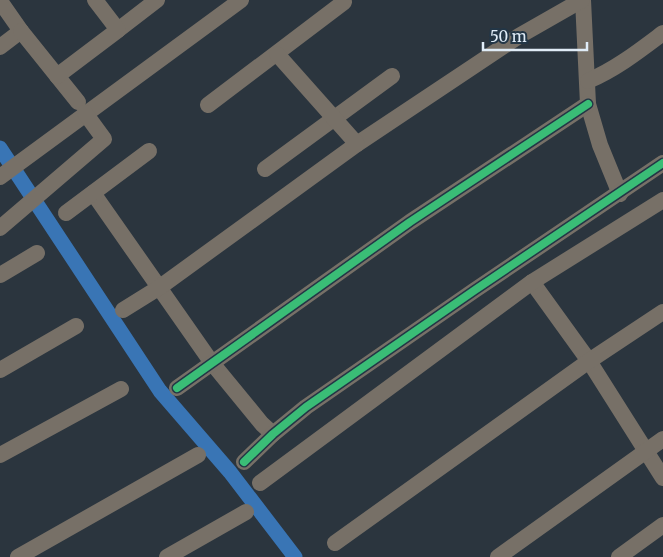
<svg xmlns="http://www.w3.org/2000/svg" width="663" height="557" font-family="Merriweather,serif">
<rect width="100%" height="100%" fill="#2b353e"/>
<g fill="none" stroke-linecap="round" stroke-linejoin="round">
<!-- canal -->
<polyline stroke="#3975b5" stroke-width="15" points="0,148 160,391 230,472 295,557"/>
<!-- street -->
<g stroke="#777067" stroke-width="16">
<polyline points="583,0 588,104 600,145 620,194"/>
<polyline points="0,1 21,31 0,47"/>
<polyline points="118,30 157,0"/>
<polyline points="21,31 78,102"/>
<polyline points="57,76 118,30 95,0"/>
<path d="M588 81C616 69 639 51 663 33"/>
<polyline points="208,105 344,2"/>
<polyline points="357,144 519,36 582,0"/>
<polyline points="265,169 392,76"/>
<polyline points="0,177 241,0"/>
<polyline points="93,193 212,363 262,424 273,434"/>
<polyline points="66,213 149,151"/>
<polyline points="0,228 104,139 85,113"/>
<polyline points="0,275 37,253"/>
<polyline points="532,282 589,361 663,478"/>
<polyline points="123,310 160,287 357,144 277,54"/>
<polyline points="0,370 76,326"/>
<polyline points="177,388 410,222 588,104"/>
<polyline points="0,455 121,389"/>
<polyline points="244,462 273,434 306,407 475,290 663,163"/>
<polyline points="260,483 532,282 663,200"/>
<polyline points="335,543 589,361 663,312"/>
<polyline points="18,557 198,455"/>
<polyline points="167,557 246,512"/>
<polyline points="498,557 663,439"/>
<polyline points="619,557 663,525"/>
</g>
<!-- cycleway casing -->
<g stroke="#233646" stroke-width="11">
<g id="cycleway">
<polyline points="177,388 410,222 588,104"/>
<polyline points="244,462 273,434 306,407 475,290 663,163"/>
</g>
</g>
<!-- cycleway -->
<use href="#cycleway" stroke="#3abd76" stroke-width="8"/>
</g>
<!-- scale -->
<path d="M483 42v8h104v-8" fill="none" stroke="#e0ecf7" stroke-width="2.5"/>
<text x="490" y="42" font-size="15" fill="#e0ecf7" stroke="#233646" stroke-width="4" paint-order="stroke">50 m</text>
</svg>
